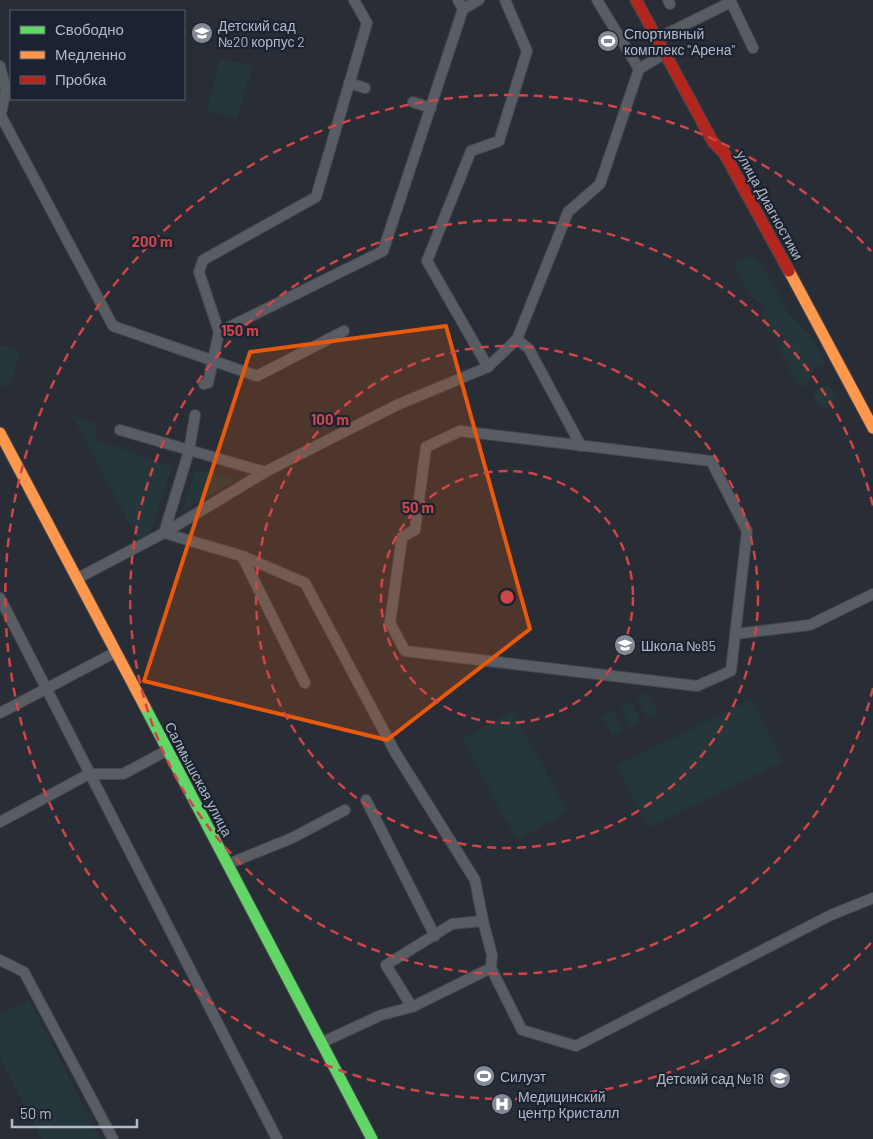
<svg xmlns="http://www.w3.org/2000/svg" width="873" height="1139" font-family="Barlow,sans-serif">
<rect width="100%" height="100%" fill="#292d35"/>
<!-- green -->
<g fill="#26373b">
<polygon points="221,58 252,66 237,119 207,110"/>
<polygon points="750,256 761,262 789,314 813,339 826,364 816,367 807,385 799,388 779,348 786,340 779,333 768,330 762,317 765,307 750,296 735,267 736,262"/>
<polygon points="0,345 16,349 19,355 11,384 4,386 0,384"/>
<circle cx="825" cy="397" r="11"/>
<polygon points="72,415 97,424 95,439 172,467 151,532 139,541"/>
<polygon points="195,470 238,479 182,511"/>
<polygon points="648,693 659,714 648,719 637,698"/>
<polygon points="752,699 783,761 648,828 617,766"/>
<polygon points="631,702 641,722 631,728 620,707"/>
<polygon points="613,710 624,731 613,737 602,716"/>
<polygon points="513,711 568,812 517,840 462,739"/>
<polygon points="29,999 100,1139 42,1139 0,1057 0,1014"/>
</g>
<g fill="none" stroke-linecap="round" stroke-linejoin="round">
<!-- lane casing -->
<g stroke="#45484e" stroke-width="12">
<g id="lane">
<polyline points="597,0 639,69"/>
<polyline points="668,0 670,4"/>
<polyline points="731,2 753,48"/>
<polyline points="463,9 479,0"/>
<polyline points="658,38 731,2 730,0"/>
<polyline points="0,66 6,90 1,113"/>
<polyline points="349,83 365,88"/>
<polyline points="413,102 431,108"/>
<polyline points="0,114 113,326 257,376 344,331"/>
<polyline points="219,332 199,272 203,260 316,197 367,23 354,0"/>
<polyline points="517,339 529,349 581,446"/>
<polyline points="488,367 427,261 471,151 499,141 527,51 505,0"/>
<polyline points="204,384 208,383 219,332 383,251 463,9 458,0"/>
<polyline points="120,430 265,472 397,405 488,367 517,339 568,212 600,184 639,69 664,54"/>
<polygon points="460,431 711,461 747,531 731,671 697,686 405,651 390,623 402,537 415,530 426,447"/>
<polyline points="164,533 242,556 305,583 395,752 475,880 483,921"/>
<polyline points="164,533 265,472"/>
<polyline points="242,556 305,683"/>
<polyline points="78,578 164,533 189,451 195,415"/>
<polyline points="0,598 277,1139"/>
<polyline points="735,634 810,625 873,594"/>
<polyline points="0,713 114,653"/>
<polyline points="366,800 435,936"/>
<polyline points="0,822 89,774 123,774 166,751"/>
<polyline points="228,864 292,838 345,810"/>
<polyline points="0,960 24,972 113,1139"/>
<polyline points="412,1007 386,965 452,924 483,921 492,955 491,968 522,1030 576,1046 831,915 873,898"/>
<polyline points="323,1042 381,1015 412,1007 491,968"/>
</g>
</g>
<!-- fast casing -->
<g stroke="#45484e" stroke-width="13">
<polyline id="fast" points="145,707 372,1139"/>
</g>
<!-- slow casing -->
<g stroke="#45484e" stroke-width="13">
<g id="slow">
<polyline points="789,271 873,428"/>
<polyline points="0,433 145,707"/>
</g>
</g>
<!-- jam casing -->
<g stroke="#45484e" stroke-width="13">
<polyline id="jam" points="636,0 713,142 724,153 789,271"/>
</g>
<!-- lane -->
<use href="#lane" stroke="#585c63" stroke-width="10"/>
<!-- fast -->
<use href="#fast" stroke="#63d668" stroke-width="11"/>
<!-- slow -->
<use href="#slow" stroke="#ff974d" stroke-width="11"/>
<!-- jam -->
<use href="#jam" stroke="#b3261e" stroke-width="11"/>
</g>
<!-- marked area -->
<path fill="#e8590c" fill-opacity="0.2" stroke="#e8590c" stroke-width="4" stroke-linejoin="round" d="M446 326 530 629 387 740 144 681 250 352Z"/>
<!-- distance rings -->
<g fill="none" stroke="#cf4548" stroke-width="2.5" stroke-dasharray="9 6">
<circle cx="507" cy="597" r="126"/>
<circle cx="507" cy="597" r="251"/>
<path d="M873 688A377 377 0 1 1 873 506"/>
<path d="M871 943A502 502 0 1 1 871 251"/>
</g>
<!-- icons -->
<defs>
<g id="school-disc" transform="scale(1.125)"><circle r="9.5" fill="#828894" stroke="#1c2330"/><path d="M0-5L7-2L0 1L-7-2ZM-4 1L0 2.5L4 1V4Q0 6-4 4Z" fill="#fff"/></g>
<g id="stadium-disc" transform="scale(1.125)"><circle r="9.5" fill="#828894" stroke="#1c2330"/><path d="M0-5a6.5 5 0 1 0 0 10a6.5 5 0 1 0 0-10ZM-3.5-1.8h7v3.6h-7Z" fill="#fff"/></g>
<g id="hospital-disc" transform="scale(1.125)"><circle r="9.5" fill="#828894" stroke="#1c2330"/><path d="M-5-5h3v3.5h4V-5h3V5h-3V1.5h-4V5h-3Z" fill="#fff"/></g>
</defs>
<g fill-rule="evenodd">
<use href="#school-disc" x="202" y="33"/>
<use href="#stadium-disc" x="608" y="41"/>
<use href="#school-disc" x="625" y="645"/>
<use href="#stadium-disc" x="484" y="1076"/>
<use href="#school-disc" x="780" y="1078"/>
<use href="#hospital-disc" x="502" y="1104"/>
</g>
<g text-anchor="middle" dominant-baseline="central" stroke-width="4.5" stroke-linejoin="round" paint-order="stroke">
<!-- poi labels -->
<g font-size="14" fill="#b2b9c7" stroke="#1c2330" text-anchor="start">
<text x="218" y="25">Детский сад<tspan x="218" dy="16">№20 корпус 2</tspan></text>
<text x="624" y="33">Спортивный<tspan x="624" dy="16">комплекс "Арена"</tspan></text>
<text x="641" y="645">Школа №85</text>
<text x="500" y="1076">Силуэт</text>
<text x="764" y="1078" text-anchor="end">Детский сад №18</text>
<text x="518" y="1096">Медицинский<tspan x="518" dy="16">центр Кристалл</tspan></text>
</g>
<!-- street labels -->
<g font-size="14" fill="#b2b9c7" stroke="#1c2330">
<text transform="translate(770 205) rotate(61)">улица Диагностики</text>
<text transform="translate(199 779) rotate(62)">Салмышская улица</text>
</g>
</g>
<circle cx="507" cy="597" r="8" fill="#cf4548" stroke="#1c2330" stroke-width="2.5"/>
<g font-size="15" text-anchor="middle" font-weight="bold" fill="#cf4548" stroke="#1c2330" stroke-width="4.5" stroke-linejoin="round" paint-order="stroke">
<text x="152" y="247">200 m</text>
<text x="240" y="336">150 m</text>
<text x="330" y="425">100 m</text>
<text x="418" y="513">50 m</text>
</g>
<!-- legend -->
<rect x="10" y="10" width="175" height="90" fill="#1c2330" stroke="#585f6c"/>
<rect x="20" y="26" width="25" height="8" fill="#63d668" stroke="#585f6c"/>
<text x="55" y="35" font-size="15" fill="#b2b9c7">Свободно</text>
<rect x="20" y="51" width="25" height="8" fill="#ff974d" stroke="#585f6c"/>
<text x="55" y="60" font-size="15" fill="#b2b9c7">Медленно</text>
<rect x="20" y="76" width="25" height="8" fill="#b3261e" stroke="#585f6c"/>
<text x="55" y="85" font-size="15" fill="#b2b9c7">Пробка</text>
<!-- scale -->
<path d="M12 1119v8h125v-8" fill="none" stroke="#b2b9c7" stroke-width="2.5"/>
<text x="20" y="1119" font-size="15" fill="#b2b9c7" stroke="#1c2330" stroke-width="4" paint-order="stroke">50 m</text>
</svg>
